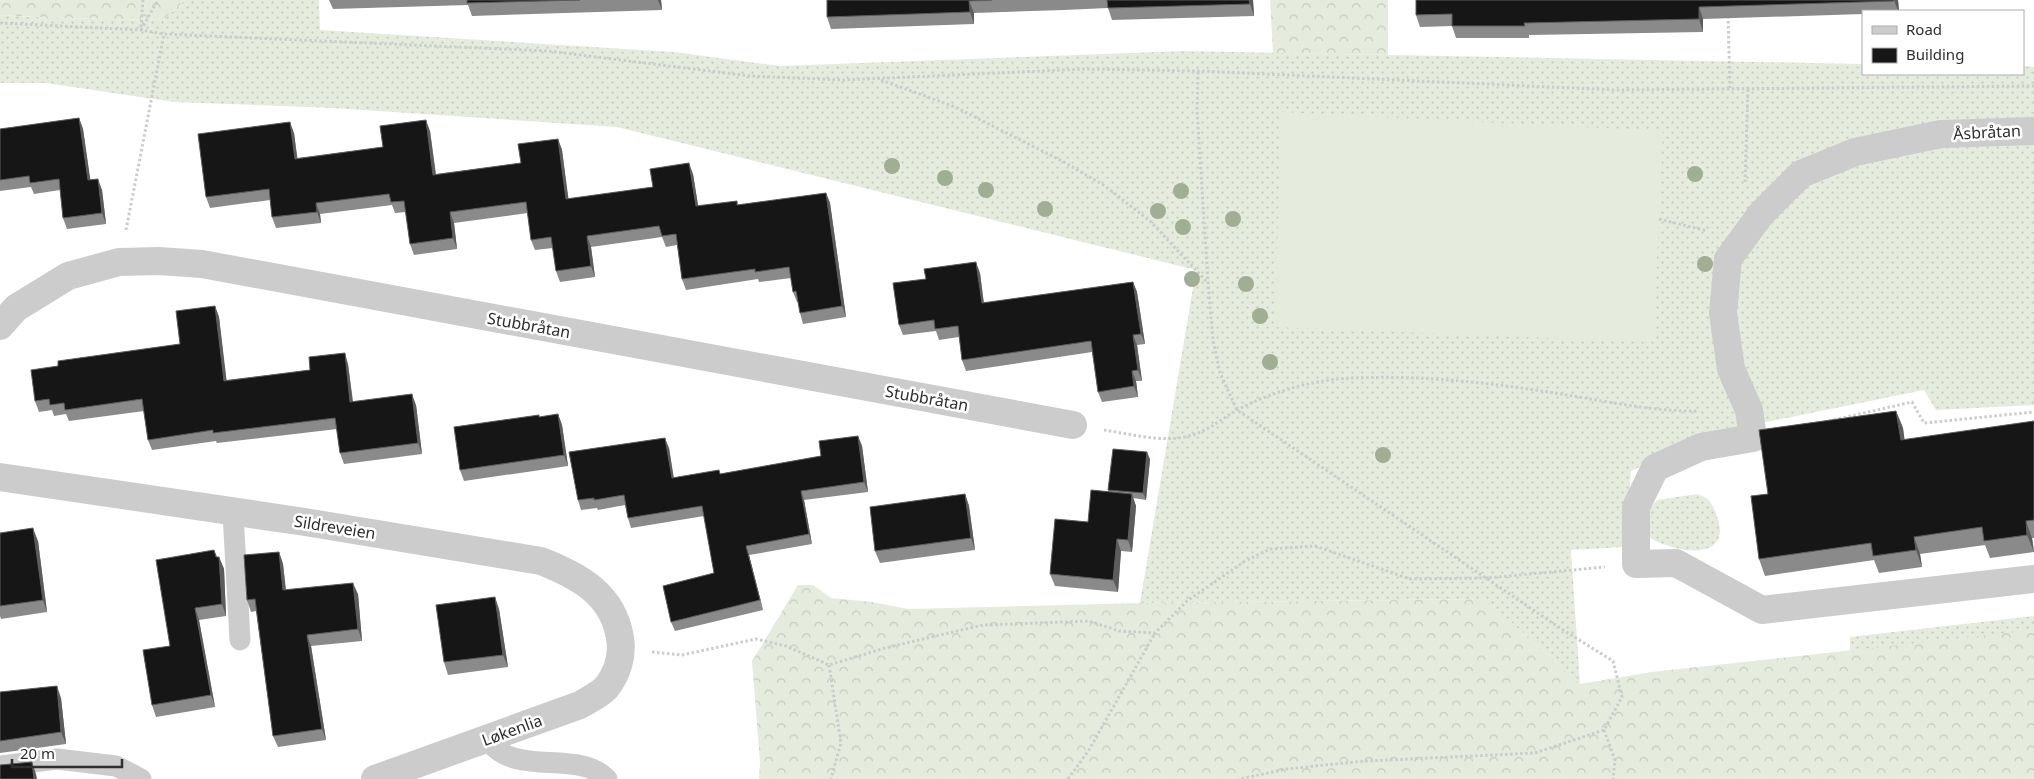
<svg xmlns="http://www.w3.org/2000/svg" width="2034" height="779" font-family="'Noto Sans',sans-serif">
<defs>
<pattern id="grass-dots" width="8" height="8" patternUnits="userSpaceOnUse" patternTransform="scale(1.25)"><rect width="8" height="8" fill="#e5ecdd"/><path d="M2 2h.1M6 6h.1" fill="none" stroke="#c5cbbe" stroke-width="1.8" stroke-linecap="round"/></pattern>
<pattern id="forest-crowns" width="20" height="18" patternUnits="userSpaceOnUse" patternTransform="scale(1.25)"><rect width="20" height="18" fill="#e5ecdd"/><path d="M2 6a3 3 0 1 1 6 0M12 15a3 3 0 1 1 6 0" fill="none" stroke="#c5cbbe"/></pattern>
</defs>
<rect width="100%" height="100%" fill="#fff"/>
<!-- grass -->
<g fill="url(#grass-dots)">
<polygon points="185,0 319,0 320,30 674,52 780,66 1184,51 1863,64 1863,74 2023,74 2023,66 2034,67 2034,405 1936,410 1924,390 1713,433 1631,471 1625,547 1571,550 1580,684 1485,599 1140,603 1196,270 617,127 332,108 174,102 46,83 0,83 0,15 52,18 163,20"/>
<path d="M1697 494C1707 497 1711 501 1715 511 1738 564 1674 554 1647 536V512L1657 500Z"/>
<polygon points="2034,616 2034,661 1850,679 1850,637"/>
</g>
<!-- forest -->
<g fill="url(#forest-crowns)">
<polygon points="0,0 185,0 163,20 52,18 0,15"/>
<polygon points="1270,0 1388,0 1388,55 1273,53"/>
<polygon points="798,585 813,585 831,598 872,602 909,609 1140,603 1485,599 1580,684 1652,672 2034,630 2034,779 759,779 760,762 752,661"/>
</g>
<!-- pitch -->
<polygon fill="#e5ecdd" points="1281,112 1663,131 1653,342 1275,327"/>
<g fill="none" stroke-linecap="round" stroke-linejoin="round">
<!-- path -->
<g stroke="#ccc" stroke-width="3" stroke-dasharray="2.5 2.5" stroke-linecap="butt">
<polyline points="1728,16 1730,88"/>
<polyline points="0,23 141,30 164,34 548,51 750,76 843,80 1085,69 1200,71 1616,90 2034,86"/>
<polyline points="141,27 143,0"/>
<polyline points="141,30 158,0"/>
<polyline points="1198,72 1197,110 1208,282 1213,340 1220,373 1237,410 1563,630 1613,661 1622,697 1604,730 1535,753 1366,761 1287,769 1239,779"/>
<polyline points="881,80 955,107 1064,162 1105,186 1150,221 1207,282"/>
<polyline points="1745,182 1748,88"/>
<polyline points="1659,219 1707,231"/>
<polyline points="126,230 164,34"/>
<polyline points="1829,421 1912,402 1924,423 2034,412"/>
<path d="M1104 430C1131 434 1162 443 1189 436 1209 431 1222 418 1239 409 1274 391 1315 379 1355 378 1424 375 1493 383 1561 394 1606 401 1654 412 1699 411"/>
<polyline points="652,652 682,655 756,639 786,646 829,665 885,648 983,625 1089,621 1119,631 1155,633 1187,601 1245,561 1270,549 1315,546 1410,579 1487,578 1605,567"/>
<polyline points="829,665 841,743 831,779"/>
<polyline points="1604,730 1615,760 1613,779"/>
<polyline points="1068,779 1089,750 1155,633"/>
</g>
<!-- lane -->
<g stroke="#ccc" stroke-width="21">
<polyline points="233,513 240,640"/>
<path d="M485 739C494 747 502 755 514 758 543 767 585 756 607 779"/>
<polyline points="0,766 57,759 116,766 141,779"/>
</g>
<!-- street -->
<g stroke="#ccc" stroke-width="28">
<polyline points="2034,131 1941,134 1855,152 1801,174 1761,214 1728,259 1723,313 1731,369 1749,410 1753,438 1701,447 1655,468 1636,507 1636,564 1676,563 1762,610 2034,579"/>
<polyline points="0,326 16,308 68,276 119,262 159,261 202,264 1073,425"/>
<path d="M0 477 305 522 541 561C579 576 613 594 620 638 623 656 617 674 606 688 599 695 588 700 580 705L375 779"/>
</g>
</g>
<!-- trees -->
<g fill="#a0ae93">
<circle cx="892" cy="166" r="8"/>
<circle cx="1695" cy="174" r="8"/>
<circle cx="945" cy="178" r="8"/>
<circle cx="986" cy="190" r="8"/>
<circle cx="1181" cy="191" r="8"/>
<circle cx="1045" cy="209" r="8"/>
<circle cx="1158" cy="211" r="8"/>
<circle cx="1233" cy="219" r="8"/>
<circle cx="1183" cy="227" r="8"/>
<circle cx="1705" cy="264" r="8"/>
<circle cx="1192" cy="279" r="8"/>
<circle cx="1246" cy="284" r="8"/>
<circle cx="1260" cy="316" r="8"/>
<circle cx="1270" cy="362" r="8"/>
<circle cx="1383" cy="455" r="8"/>
</g>
<!-- wall -->
<g fill="#8a8a8a">
<polygon points="329,0 661,0 662,10 472,16 468,5 333,9"/>
<polygon points="827,0 1253,0 1254,16 1112,20 1108,8 1064,10 974,13 974,24 831,29 827,17"/>
<polygon points="1898,0 1899,11 1863,11 1863,14 1703,19 1703,32 1529,35 1529,38 1456,38 1452,26 1420,27 1416,15"/>
<polygon points="79,118 83,129 90,180 102,190 106,224 67,229 63,218 60,190 34,194 31,187 0,191 0,129"/>
<polygon points="430,131 436,174 521,163 558,139 562,150 568,199 653,187 693,174 698,206 737,201 738,205 826,193 830,203 846,317 803,324 800,313 798,302 797,302 793,292 791,278 759,282 758,279 686,290 682,279 677,245 666,247 662,237 591,247 595,277 560,282 556,271 553,248 535,250 531,240 528,213 454,223 457,249 414,255 410,244 406,212 395,213 392,205 320,214 321,223 276,228 272,217 270,200 210,208 206,197 294,133 297,158 383,147"/>
<polygon points="980,273 984,303 1133,282 1137,292 1145,344 1137,345 1142,381 1136,381 1138,397 1102,402 1098,392 1092,352 966,371 962,360 959,337 939,340 936,331 903,335 899,325"/>
<polygon points="215,306 219,317 226,380 310,370 348,364 353,401 416,405 422,454 344,464 340,453 337,429 217,443 216,441 152,450 148,440 144,411 69,421 66,414 54,416 52,410 39,412 35,401 58,366 180,344"/>
<polygon points="1896,411 1903,428 1904,440 2034,421 2034,538 2032,538 2034,552 1990,558 1985,545 1920,554 1922,567 1879,573 1874,560 1765,576 1759,559 1768,494"/>
<polygon points="558,414 562,425 568,466 464,481 460,470 540,417"/>
<polygon points="858,436 862,446 868,492 804,500 812,544 749,555 763,610 675,631 671,622 714,573 704,516 631,528 628,518 625,505 598,510 597,508 581,510 578,500 669,448 674,478 720,474 821,456"/>
<polygon points="1150,459 1146,500 1133,498 1136,506 1132,552 1121,551 1118,592 1055,586 1050,574 1109,492 1108,490"/>
<polygon points="965,494 969,506 975,550 880,563 875,551"/>
<polygon points="0,533 38,541 47,612 1,619 0,616"/>
<polygon points="279,552 283,564 286,590 358,594 362,641 311,646 326,740 278,747 273,736 256,611 251,612 247,600"/>
<polygon points="217,557 219,557 224,569 226,616 199,620 215,707 156,717 152,705 170,646"/>
<polygon points="499,609 508,667 448,675 444,662"/>
<polygon points="0,692 61,698 66,744 0,753"/>
</g>
<!-- shaded-wall -->
<g fill="#5c5c5c">
<polygon points="658,0 661,0 662,10"/>
<polygon points="1249,0 1253,0 1254,16 1250,4"/>
<polygon points="1894,0 1898,0 1899,11 1898,11"/>
<polygon points="969,1 974,13 974,24 970,12"/>
<polygon points="1699,7 1703,19 1703,32 1699,19"/>
<polygon points="79,118 83,129 92,191 88,180"/>
<polygon points="426,120 430,131 437,185 433,175"/>
<polygon points="290,122 294,133 299,170 295,159"/>
<polygon points="558,139 562,150 570,210 566,199"/>
<polygon points="689,163 693,174 700,217 696,206"/>
<polygon points="98,179 102,190 106,224 102,213"/>
<polygon points="826,193 830,203 846,317 842,306"/>
<polygon points="316,203 320,214 321,223 317,212"/>
<polygon points="450,212 454,223 457,249 453,238"/>
<polygon points="587,236 591,247 595,277 591,266"/>
<polygon points="976,262 980,273 985,314 982,303"/>
<polygon points="1133,282 1137,292 1145,344 1141,334"/>
<polygon points="215,306 219,317 228,392 224,381"/>
<polygon points="1133,335 1137,345 1142,381 1138,370"/>
<polygon points="345,353 348,364 354,413 350,402"/>
<polygon points="1132,371 1136,381 1138,397 1134,386"/>
<polygon points="412,394 416,405 422,454 418,443"/>
<polygon points="1896,411 1903,428 1907,457 1901,440"/>
<polygon points="558,414 562,425 568,466 564,455"/>
<polygon points="858,436 862,446 868,492 864,482"/>
<polygon points="665,438 669,448 675,488 672,478"/>
<polygon points="1147,452 1150,459 1146,500 1143,493"/>
<polygon points="801,491 804,500 812,544 809,534"/>
<polygon points="965,494 969,506 975,550 971,538"/>
<polygon points="1132,494 1136,506 1132,552 1128,540"/>
<polygon points="2026,521 2032,538 2034,552 2027,535"/>
<polygon points="33,528 38,541 47,612 43,600"/>
<polygon points="1914,537 1920,554 1922,567 1916,550"/>
<polygon points="1117,539 1121,551 1118,592 1113,580"/>
<polygon points="746,546 749,555 763,610 760,600"/>
<polygon points="214,550 219,562 219,557 224,569 226,616 222,604"/>
<polygon points="279,552 283,564 287,602 283,590"/>
<polygon points="353,583 358,594 362,641 358,629"/>
<polygon points="495,597 499,609 508,667 503,655"/>
<polygon points="195,608 199,620 215,707 211,695"/>
<polygon points="307,635 311,646 326,740 322,729"/>
<polygon points="57,686 61,698 66,744 61,732"/>
<polygon points="32,762 36,774 37,779 34,779"/>
</g>
<!-- building -->
<g fill="#161616" stroke="#5c5c5c">
<polygon points="467,0 580,0 467,3"/>
<polygon points="827,0 992,0 969,1 970,12 827,17"/>
<polygon points="1107,0 1249,0 1250,4 1108,8"/>
<polygon points="1416,0 1894,0 1894,1 1699,7 1699,19 1524,23 1525,26 1452,26 1452,14 1416,15"/>
<polygon points="79,118 88,180 98,179 102,213 63,218 59,179 30,183 29,176 0,180 0,129"/>
<polygon points="426,120 433,175 521,163 518,144 558,139 566,199 653,187 650,169 689,163 696,206 737,201 737,205 826,193 842,306 800,313 796,291 793,292 789,267 755,272 755,269 682,279 676,234 662,236 659,226 587,236 591,266 556,271 551,237 531,240 526,202 450,212 453,238 410,244 404,201 391,202 389,194 316,203 317,212 272,217 269,189 206,197 198,134 290,122 295,159 383,147 380,126"/>
<polygon points="976,262 982,303 1133,282 1141,334 1133,335 1138,370 1132,371 1134,386 1098,392 1091,341 962,360 958,326 935,329 934,320 899,325 893,283 926,279 924,269"/>
<polygon points="215,306 224,381 310,370 309,357 345,353 350,402 412,394 418,443 340,453 335,418 213,433 213,430 148,440 142,399 65,410 64,403 50,405 49,399 35,401 31,370 58,366 58,361 180,344 176,311"/>
<polygon points="1896,411 1901,440 2034,421 2034,520 2026,521 2027,535 1984,541 1982,527 1914,537 1916,550 1873,556 1871,543 1759,559 1751,496 1768,494 1759,430"/>
<polygon points="558,414 564,455 460,470 454,427 539,415 539,417"/>
<polygon points="858,436 864,482 801,491 809,534 746,546 760,600 671,622 663,586 714,573 702,506 628,518 624,495 594,500 594,498 578,500 569,452 665,438 672,478 719,470 720,474 821,456 819,441"/>
<polygon points="1113,449 1147,452 1143,493 1108,490"/>
<polygon points="1091,490 1132,494 1128,540 1117,539 1113,580 1050,574 1055,519 1088,522"/>
<polygon points="965,494 971,538 875,551 870,507"/>
<polygon points="33,528 43,600 0,606 0,533"/>
<polygon points="214,550 216,557 219,557 222,604 195,608 211,695 152,705 143,650 170,646 156,560"/>
<polygon points="279,552 283,590 353,583 358,629 307,635 322,729 273,736 255,599 247,600 244,555"/>
<polygon points="495,597 503,655 444,662 436,605"/>
<polygon points="57,686 61,732 0,741 0,692"/>
<polygon points="32,762 34,779 0,779 0,765"/>
</g>
<g text-anchor="middle" dominant-baseline="central" stroke-width="5" stroke-linejoin="round" paint-order="stroke">
<!-- street labels -->
<g font-size="16" fill="#2f2f2f" stroke="#fff">
<text transform="translate(1987 132) rotate(-3)">Åsbråtan</text>
<text transform="translate(529 325) rotate(10)">Stubbråtan</text>
<text transform="translate(927 398) rotate(10)">Stubbråtan</text>
<text transform="translate(335 527) rotate(9)">Sildreveien</text>
<text transform="translate(512 730) rotate(-20)">Løkenlia</text>
</g>
</g>
<!-- legend -->
<rect x="1862" y="10" width="162" height="65" fill="#ffffff" stroke="#acacac"/>
<rect x="1872" y="26" width="25" height="8" fill="#cccccc" stroke="#acacac"/>
<text x="1906" y="35" font-size="15" fill="#2f2f2f">Road</text>
<rect x="1872" y="48" width="25" height="15" fill="#161616" stroke="#acacac"/>
<text x="1906" y="60" font-size="15" fill="#2f2f2f">Building</text>
<!-- scale -->
<path d="M12 759v8h110v-8" fill="none" stroke="#2f2f2f" stroke-width="2.5"/>
<text x="20" y="759" font-size="15" fill="#2f2f2f" stroke="#ffffff" stroke-width="4" paint-order="stroke">20 m</text>
</svg>
